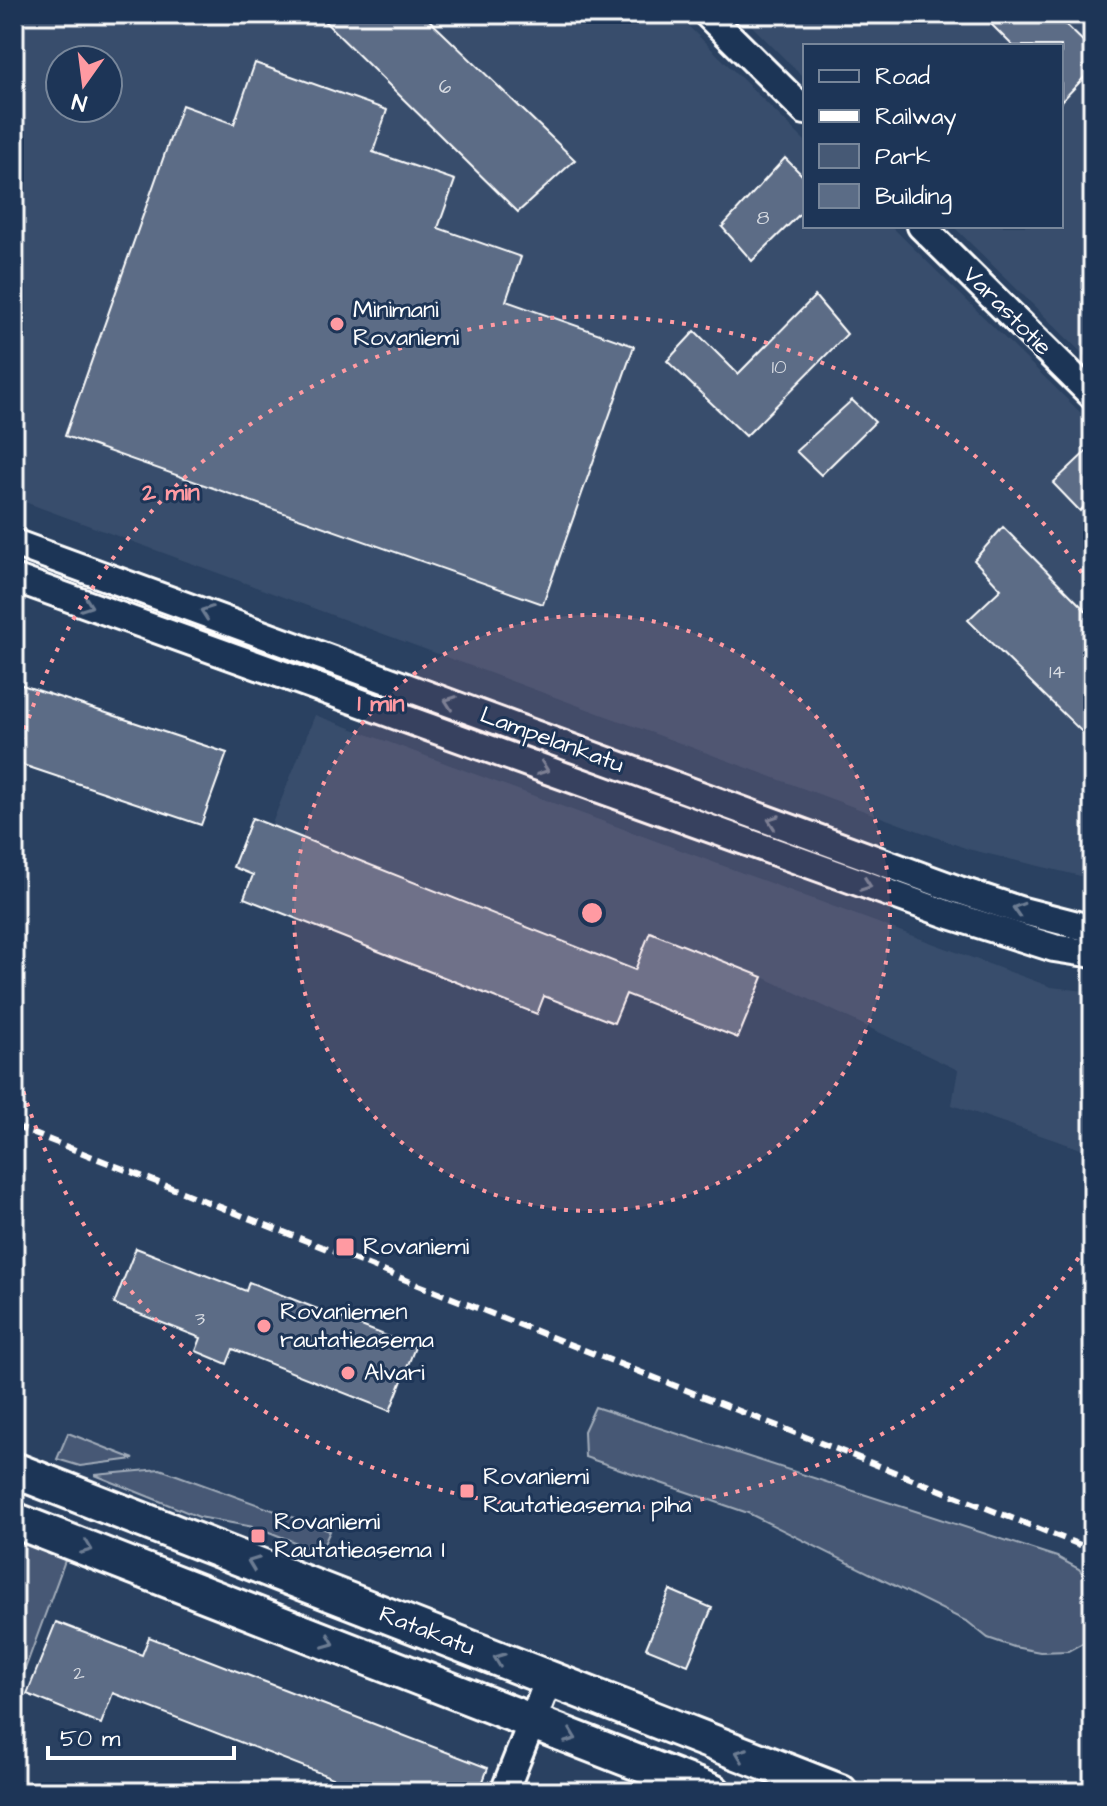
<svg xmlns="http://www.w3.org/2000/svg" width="1107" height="1806" font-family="'Architects Daughter',sans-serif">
<rect width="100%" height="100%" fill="#2a4161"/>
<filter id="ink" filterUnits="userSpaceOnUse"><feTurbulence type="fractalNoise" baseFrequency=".0125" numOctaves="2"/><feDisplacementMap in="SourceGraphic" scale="16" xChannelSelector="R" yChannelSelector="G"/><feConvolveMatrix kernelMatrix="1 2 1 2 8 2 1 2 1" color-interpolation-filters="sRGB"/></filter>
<g filter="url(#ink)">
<!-- built -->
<g fill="#394e6c" fill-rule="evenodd">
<path d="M14 14H676L805 141V226H891L1093 425V879L968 849 14 498ZM60 60H108V108H60Z"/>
<polygon points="740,14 1093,14 1093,364 953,226 1061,226 1061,46 805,46 805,79"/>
<polygon points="315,715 1051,987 1093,992 1093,1153 952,1105 958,1070 763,977 651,932 635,970 271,826"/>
</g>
<!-- green -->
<g fill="#465975" stroke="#a2acba" stroke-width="2">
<polygon points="595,1407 1057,1557 1079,1569 1093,1585 1092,1638 1068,1651 1040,1652 1014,1647 988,1638 968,1622 748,1513 585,1457 584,1431"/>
<polygon points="68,1433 134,1459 80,1466 57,1459"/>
<polygon points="160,1469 330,1531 323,1546 312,1549 259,1528 199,1517 95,1475"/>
<polygon points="14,1535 67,1555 14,1699"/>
</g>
<!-- building -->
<g fill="#5b6c86" stroke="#fff" stroke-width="2">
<polygon points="317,14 423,14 575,160 518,212"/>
<polygon points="981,14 1055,14 1093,51 1093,68 1061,102 1061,46 1013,46"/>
<polygon points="255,63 387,110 373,152 455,180 438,228 521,257 506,301 634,346 543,604 65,436 182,105 234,124"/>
<polygon points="785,158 805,178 805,209 752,261 722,227"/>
<polygon points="815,296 847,334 746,436 667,361 695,331 738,374"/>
<polygon points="852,400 875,422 821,475 796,451"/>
<polygon points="1093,445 1093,498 1080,511 1053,483"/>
<polygon points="1003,527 1093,618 1093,724 1083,733 968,620 1001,589 974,560"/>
<polygon points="19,684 227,753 201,825 14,762 14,699"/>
<polygon points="252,818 635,970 650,932 763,977 738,1038 626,994 614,1023 544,996 537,1014 244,898 253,875 233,867"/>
<polygon points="136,1248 246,1291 249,1282 415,1347 390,1411 233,1349 227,1364 196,1351 201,1338 114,1304"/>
<polygon points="670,1590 712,1608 688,1665 646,1648"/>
<polygon points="56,1622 142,1655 149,1637 488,1768 479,1792 369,1792 113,1693 101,1724 27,1694"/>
</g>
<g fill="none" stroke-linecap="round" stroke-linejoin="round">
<!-- minor casing -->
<g stroke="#fff" stroke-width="32">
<g id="minor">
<polyline points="707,14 805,111"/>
<polyline points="921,226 1093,396"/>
<polyline points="14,543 959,890 1019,910 1093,929"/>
<polyline points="14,578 950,915 1054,948 1093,954"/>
<polyline points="504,1792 549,1679"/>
</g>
</g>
<!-- major casing -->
<g stroke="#fff" stroke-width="40">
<g id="major">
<polyline points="14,1470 840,1792"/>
<polyline points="14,1520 713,1792"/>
</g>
</g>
<!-- minor -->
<use href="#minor" stroke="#1d3557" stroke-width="26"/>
<!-- major -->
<use href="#major" stroke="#1d3557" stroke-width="34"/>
<!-- rail -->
<polyline stroke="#fff" stroke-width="6" stroke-dasharray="12 6" stroke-linecap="butt" points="14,1126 1093,1550"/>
</g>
<!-- one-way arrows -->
<defs><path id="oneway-chevron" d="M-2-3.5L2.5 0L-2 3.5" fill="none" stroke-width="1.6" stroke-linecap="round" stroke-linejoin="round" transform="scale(2)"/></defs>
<g stroke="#6c7c92">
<use href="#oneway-chevron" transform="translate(87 605) rotate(20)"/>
<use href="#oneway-chevron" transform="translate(206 612) rotate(-160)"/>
<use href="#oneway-chevron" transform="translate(450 702) rotate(-160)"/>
<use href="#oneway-chevron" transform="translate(543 769) rotate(20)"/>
<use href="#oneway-chevron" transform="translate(773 821) rotate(-160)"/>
<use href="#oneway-chevron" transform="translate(866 885) rotate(20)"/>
<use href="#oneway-chevron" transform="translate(1018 909) rotate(-163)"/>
<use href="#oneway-chevron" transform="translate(87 1548) rotate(21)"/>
<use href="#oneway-chevron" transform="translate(253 1563) rotate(-159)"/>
<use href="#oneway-chevron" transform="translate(329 1642) rotate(22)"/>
<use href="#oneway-chevron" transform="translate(499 1659) rotate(-159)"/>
<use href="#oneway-chevron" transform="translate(571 1737) rotate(21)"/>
<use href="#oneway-chevron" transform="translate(741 1754) rotate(-159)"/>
</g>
</g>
<!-- distance rings -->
<circle cx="592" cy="913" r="298" fill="#ff9aa2" fill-opacity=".12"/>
<g fill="none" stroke="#ff9aa2" stroke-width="4" stroke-dasharray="4 8">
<circle cx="592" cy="913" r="298"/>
<path d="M1092 1238A596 596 0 0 1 15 1062M15 764A596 596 0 0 1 1092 588"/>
</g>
<!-- markers -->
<g fill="#ff9aa2" stroke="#1d3557" stroke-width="3">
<circle cx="337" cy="324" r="8"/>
<rect x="335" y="1237" width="20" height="20" rx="4"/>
<circle cx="264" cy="1326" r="8"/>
<circle cx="348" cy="1373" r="8"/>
<rect x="459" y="1483" width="16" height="16" rx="4"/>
<rect x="250" y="1528" width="16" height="16" rx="4"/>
</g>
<g text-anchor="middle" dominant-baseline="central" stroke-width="6" stroke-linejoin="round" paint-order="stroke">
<!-- number labels -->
<g font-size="20" fill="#d6dae1">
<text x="445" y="87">6</text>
<text x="763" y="218">8</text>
<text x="779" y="367">10</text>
<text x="1057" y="672">14</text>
<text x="200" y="1319">3</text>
<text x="79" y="1673">2</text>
</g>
<!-- poi labels -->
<g font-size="24" fill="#fff" stroke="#1d3557" text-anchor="start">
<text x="353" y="310">Minimani<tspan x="353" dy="28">Rovaniemi</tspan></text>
<text x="363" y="1247">Rovaniemi</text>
<text x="280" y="1312">Rovaniemen<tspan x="280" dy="28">rautatieasema</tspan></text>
<text x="364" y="1373">Alvari</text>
<text x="483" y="1477">Rovaniemi<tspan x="483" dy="28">Rautatieasema piha</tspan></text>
<text x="274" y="1522">Rovaniemi<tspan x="274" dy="28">Rautatieasema I</tspan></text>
</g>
<!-- street labels -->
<g font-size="24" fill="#fff" stroke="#1d3557">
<text transform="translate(1007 311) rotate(45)">Varastotie</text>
<text transform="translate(552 740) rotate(20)">Lampelankatu</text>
<text transform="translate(427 1631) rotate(21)">Ratakatu</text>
</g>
</g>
<circle cx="592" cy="913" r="12" fill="#ff9aa2" stroke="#1d3557" stroke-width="4"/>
<g font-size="24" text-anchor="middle" font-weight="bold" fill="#ff9aa2" stroke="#1d3557" stroke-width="6" stroke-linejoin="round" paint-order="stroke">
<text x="171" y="500">2 min</text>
<text x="381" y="711">1 min</text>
</g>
<!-- margin -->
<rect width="1107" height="1806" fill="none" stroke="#1d3557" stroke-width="48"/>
<rect x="24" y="24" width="1059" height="1758" fill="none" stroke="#fff" stroke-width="3" filter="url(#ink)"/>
<!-- legend -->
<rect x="803" y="44" width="260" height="184" fill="#1d3557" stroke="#77869a" stroke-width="2"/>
<rect x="819" y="70" width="40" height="12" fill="#1d3557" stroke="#77869a" stroke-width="2"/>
<text x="875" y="84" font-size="24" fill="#ffffff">Road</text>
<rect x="819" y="110" width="40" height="12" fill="#ffffff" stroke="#77869a" stroke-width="2"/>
<text x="875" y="124" font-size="24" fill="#ffffff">Railway</text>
<rect x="819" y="144" width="40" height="24" fill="#465975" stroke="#77869a" stroke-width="2"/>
<text x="875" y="164" font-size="24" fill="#ffffff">Park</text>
<rect x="819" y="184" width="40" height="24" fill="#5b6c86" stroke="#77869a" stroke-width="2"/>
<text x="875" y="204" font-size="24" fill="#ffffff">Building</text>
<!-- north arrow -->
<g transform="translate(84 84) rotate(194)"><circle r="38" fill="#1d3557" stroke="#77869a" stroke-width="2"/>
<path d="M0-6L14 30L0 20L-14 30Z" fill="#ff9aa2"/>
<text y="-12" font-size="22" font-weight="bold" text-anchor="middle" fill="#ffffff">N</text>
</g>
<!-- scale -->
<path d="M48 1746v12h186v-12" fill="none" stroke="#ffffff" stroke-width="4"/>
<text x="60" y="1746" font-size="24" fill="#ffffff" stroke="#1d3557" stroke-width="6" paint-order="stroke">50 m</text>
</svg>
